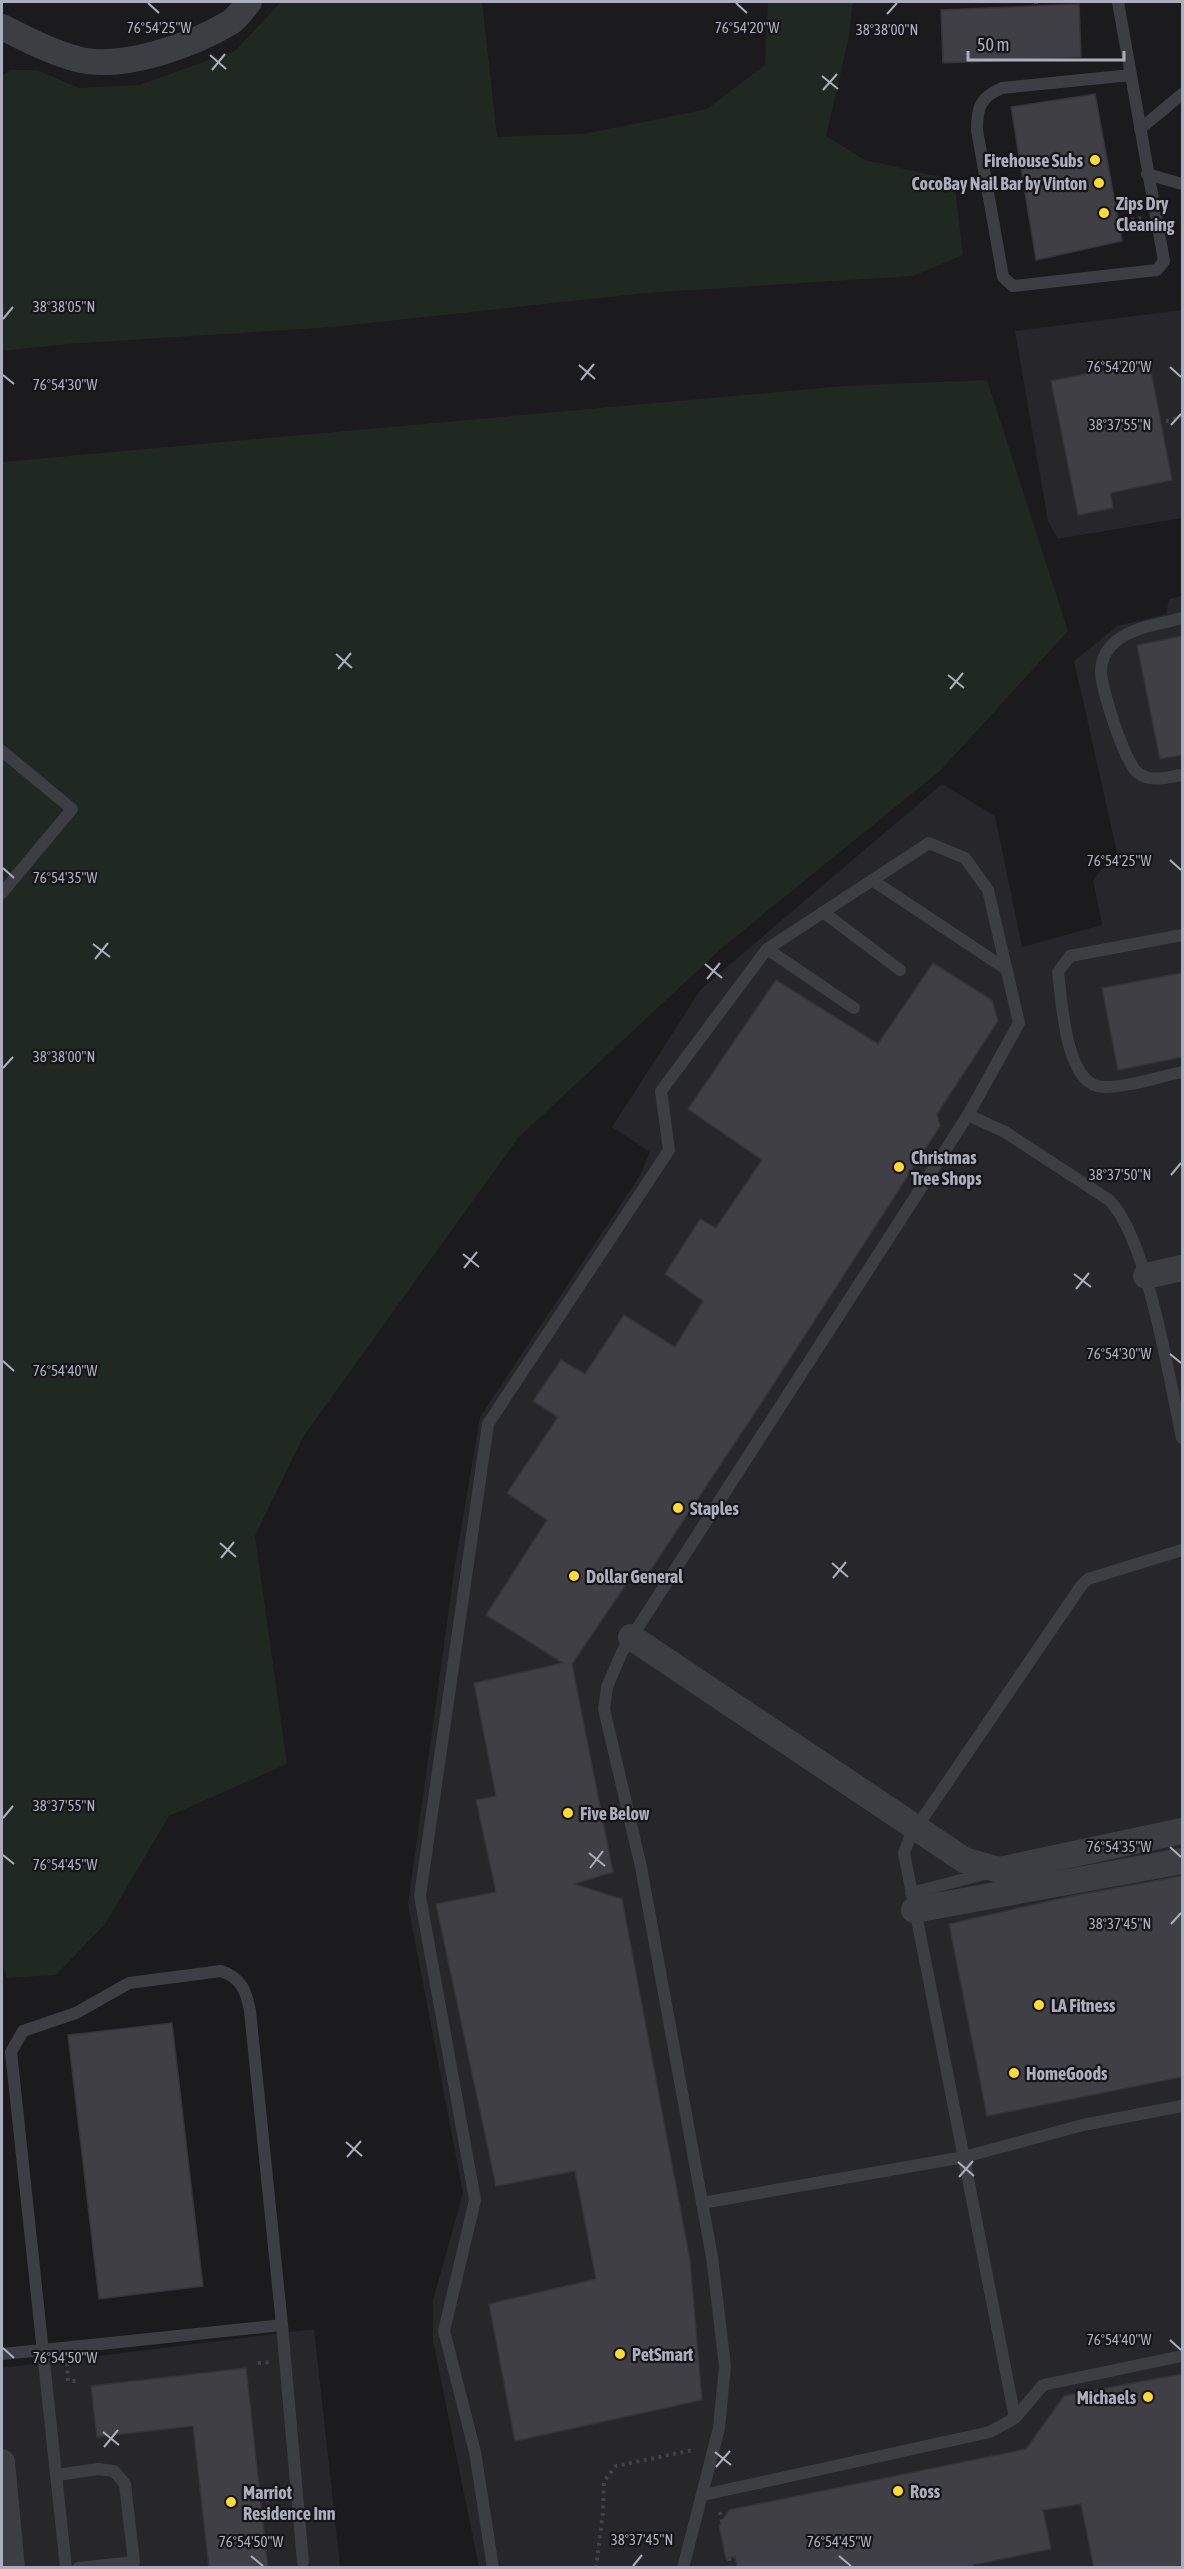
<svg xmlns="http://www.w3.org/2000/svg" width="1184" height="2569" font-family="'Asap Condensed',sans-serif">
<rect width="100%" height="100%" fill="#1b1a1d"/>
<!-- built -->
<g fill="#27262a">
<polygon points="1182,310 1182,518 1058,539 1048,521 1015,331"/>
<polygon points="1182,596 1182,2567 479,2567 433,2341 433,2300 463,2193 408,1904 455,1565 480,1417 639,1177 650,1152 612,1127 701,989 942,784 995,816 1022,947 1102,925 1093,880 1101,870 1119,861 1074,661 1117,626 1166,614 1169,599"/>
<polygon points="314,2329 340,2565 336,2568 2,2567 2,2368"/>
</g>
<!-- green -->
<g fill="#1f2922">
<polygon points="281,2 482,2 497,137 583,134 707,109 765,65 768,2 853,2 848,41 826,136 865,160 954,180 963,255 913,276 645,293 333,327 66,344 2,351 2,76 10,70 37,70 79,88 139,85 235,51"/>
<polygon points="987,380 1068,631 941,770 723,947 518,1138 303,1437 255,1536 287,1764 169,1816 105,1924 56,1975 7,1978 2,1964 2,462 844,386"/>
</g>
<!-- building -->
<g fill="#403f45" stroke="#353439" stroke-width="1.5">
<polygon points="1079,4 1081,57 943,63 941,10"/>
<polygon points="1095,94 1122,241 1036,260 1011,107"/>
<polygon points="1149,361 1172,480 1110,493 1113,508 1078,515 1051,381"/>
<polygon points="1182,636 1182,755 1160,759 1137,645"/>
<polygon points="933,963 992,1000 998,1021 937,1114 940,1126 758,1408 642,1583 631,1577 572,1664 613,1872 574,1884 622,1899 690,2260 702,2400 515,2441 489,2304 596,2279 575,2171 496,2186 436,1904 496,1892 476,1800 496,1796 474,1683 563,1663 486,1615 547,1520 507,1493 558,1417 533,1401 561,1360 585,1374 624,1315 675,1347 703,1301 665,1274 700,1219 716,1228 762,1160 688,1109 776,980 878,1044"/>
<polygon points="1182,973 1182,1057 1118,1070 1102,988"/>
<polygon points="1182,1876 1182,2077 987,2116 949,1924 1072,1896"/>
<polygon points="172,2023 203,2286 99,2299 68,2035"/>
<polygon points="246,2368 268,2568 209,2568 193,2426 97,2437 91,2386"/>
<polygon points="1182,2374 1182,2568 1094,2568 1081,2504 1043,2510 1051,2549 973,2565 973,2568 737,2568 735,2556 726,2559 719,2526 729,2510 1026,2449 1064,2396"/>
</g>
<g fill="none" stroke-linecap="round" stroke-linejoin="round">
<!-- path -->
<g stroke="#41424a" stroke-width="4" stroke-dasharray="3 4.5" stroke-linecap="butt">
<polyline points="1060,2 1060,3"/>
<polyline points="1036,4 1036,2"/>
<polyline points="1124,221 1141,218"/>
<polyline points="1166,421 1182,417"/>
<polyline points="67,2363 68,2381 77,2381"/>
<polyline points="258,2363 270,2362"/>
<polyline points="266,2500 283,2499"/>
<polyline points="720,2512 722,2522"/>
<polyline points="729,2558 730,2568"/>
<polyline points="596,2568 603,2512 604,2481 616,2466 693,2450"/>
</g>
<!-- service -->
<g stroke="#3d3d44" stroke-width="12">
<path d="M1118 2 1164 261 1157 270 1013 286 1003 277 977 130C977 108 980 97 1002 88L1131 75"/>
<polyline points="1140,129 1182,94"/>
<polyline points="1147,174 1182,184"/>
<path d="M1182 618C1159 625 1128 627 1111 646 1104 654 1101 661 1101 671 1101 688 1125 764 1138 773 1152 783 1167 777 1182 775"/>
<polyline points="2,751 72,809 2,893"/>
<polyline points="872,880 1006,969"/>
<polyline points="823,912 900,970"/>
<path d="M1182 935 1070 956 1058 972C1062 1001 1065 1089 1105 1087 1130 1087 1158 1077 1182 1072"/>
<polyline points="767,949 854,1008"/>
<polyline points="911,1893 992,1872"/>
<polyline points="702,2203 964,2157 1083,2125 1182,2106"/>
<polyline points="282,2325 303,2562"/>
<path d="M2 2354 72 2347 282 2325 250 2011C246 1991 242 1978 221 1971L129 1983 76 2013 23 2031 11 2052 66 2568"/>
<polyline points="1015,2418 904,1853 910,1837 1081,1586 1088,1579 1182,1550"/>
<polyline points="57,2475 98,2469 114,2471 125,2484 134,2562 78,2568"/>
<polyline points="703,2495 990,2432 1015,2418 1043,2385 1182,2356"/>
<polyline points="493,2568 475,2452 444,2331 475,2200 420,1896 488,1424 669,1150 661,1091 767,949 929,843 965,858 988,890 1019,1023 968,1115"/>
<path d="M683 2568 719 2428 725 2366 712 2257 641 1867 604 1709 607 1687 622 1652 968 1115 1005 1132 1109 1200C1147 1237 1170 1382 1182 1438"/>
</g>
<!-- minor -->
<g stroke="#3d3d44" stroke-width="26">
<path d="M2 27C26 39 51 52 77 59 122 71 193 45 231 22 238 17 244 8 249 2"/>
<polyline points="1146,1276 1182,1268"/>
<polyline points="631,1637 964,1860 999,1870 1182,1831"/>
<polyline points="914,1910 1182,1861"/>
<polyline points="2,2462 12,2568"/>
</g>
</g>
<!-- ticks -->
<path fill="none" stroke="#acaebe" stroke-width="2" d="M148 3 159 13M736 3 747 13M887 14 897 3M210 55 226 69M212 70 225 54M822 76 838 89M823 90 837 74M3 319 13 307M579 365 595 379M1170 367 1181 377M3 375 14 384M581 380 594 364M1171 425 1181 414M336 654 352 668M338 669 351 653M948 675 964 688M950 689 963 673M1170 860 1181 870M3 868 14 878M93 944 110 957M95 959 108 943M705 964 722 978M707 979 720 963M3 1068 13 1057M1171 1175 1181 1163M463 1254 479 1267M464 1268 477 1252M1074 1274 1091 1287M1076 1289 1089 1273M1170 1354 1181 1363M3 1361 14 1371M220 1543 236 1557M221 1558 234 1542M832 1563 848 1577M833 1578 846 1562M3 1818 13 1806M1170 1847 1181 1857M589 1853 605 1866M3 1855 14 1864M590 1868 603 1851M1171 1924 1181 1913M346 2142 362 2156M347 2157 361 2141M958 2162 974 2176M959 2177 973 2161M1170 2340 1181 2350M3 2348 14 2358M103 2432 119 2445M104 2447 118 2430M715 2452 731 2465M716 2467 730 2451M251 2556 263 2566M839 2556 851 2566M633 2566 642 2555"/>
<!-- markers -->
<g fill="#ffdb30" stroke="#161518" stroke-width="2">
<circle cx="1095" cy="160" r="6"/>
<circle cx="1099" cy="183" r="6"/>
<circle cx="1104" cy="213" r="6"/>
<circle cx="899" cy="1167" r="6"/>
<circle cx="678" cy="1508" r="6"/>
<circle cx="574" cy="1576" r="6"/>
<circle cx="568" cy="1813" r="6"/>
<circle cx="1039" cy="2005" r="6"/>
<circle cx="1014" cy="2073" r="6"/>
<circle cx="620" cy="2354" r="6"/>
<circle cx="1148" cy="2397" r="6"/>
<circle cx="898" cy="2491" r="6"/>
<circle cx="231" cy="2502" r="6"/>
</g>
<g text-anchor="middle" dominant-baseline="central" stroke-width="4.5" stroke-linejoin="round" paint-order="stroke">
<!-- poi labels -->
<g font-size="18" font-weight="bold" fill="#acaebe" stroke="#161518" text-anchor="start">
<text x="1083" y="160" text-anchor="end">Firehouse Subs</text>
<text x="1087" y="183" text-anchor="end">CocoBay Nail Bar by Vinton</text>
<text x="1116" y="203">Zips Dry<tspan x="1116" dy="21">Cleaning</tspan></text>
<text x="911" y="1157">Christmas<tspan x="911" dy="21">Tree Shops</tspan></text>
<text x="690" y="1508">Staples</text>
<text x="586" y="1576">Dollar General</text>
<text x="580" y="1813">Five Below</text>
<text x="1051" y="2005">LA Fitness</text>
<text x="1026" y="2073">HomeGoods</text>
<text x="632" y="2354">PetSmart</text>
<text x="1136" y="2397" text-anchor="end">Michaels</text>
<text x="910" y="2491">Ross</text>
<text x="243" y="2492">Marriot<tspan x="243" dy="21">Residence Inn</tspan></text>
</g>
</g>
<g font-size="15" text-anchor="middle" fill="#acaebe" stroke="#161518" stroke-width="4.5" stroke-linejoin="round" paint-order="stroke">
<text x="159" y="33">76°54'25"W</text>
<text x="747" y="33">76°54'20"W</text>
<text x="887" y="35">38°38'00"N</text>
<text x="64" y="312">38°38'05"N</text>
<text x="1119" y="372">76°54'20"W</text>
<text x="65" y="390">76°54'30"W</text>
<text x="1120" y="430">38°37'55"N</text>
<text x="1119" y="866">76°54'25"W</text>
<text x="65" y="883">76°54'35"W</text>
<text x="64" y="1062">38°38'00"N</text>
<text x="1120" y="1180">38°37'50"N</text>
<text x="1119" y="1359">76°54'30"W</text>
<text x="65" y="1376">76°54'40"W</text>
<text x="64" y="1811">38°37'55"N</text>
<text x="1119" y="1852">76°54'35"W</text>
<text x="65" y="1870">76°54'45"W</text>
<text x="1120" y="1929">38°37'45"N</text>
<text x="1119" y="2345">76°54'40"W</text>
<text x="65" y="2363">76°54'50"W</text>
<text x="642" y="2545">38°37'45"N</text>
<text x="251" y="2547">76°54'50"W</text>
<text x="839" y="2547">76°54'45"W</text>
</g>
<!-- border -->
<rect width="1184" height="2569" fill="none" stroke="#acaebe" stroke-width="6"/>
<!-- scale -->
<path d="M968 51v9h156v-9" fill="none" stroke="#acaebe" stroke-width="3"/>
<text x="977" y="51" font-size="18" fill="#acaebe" stroke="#161518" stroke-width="4.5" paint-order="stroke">50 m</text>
</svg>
